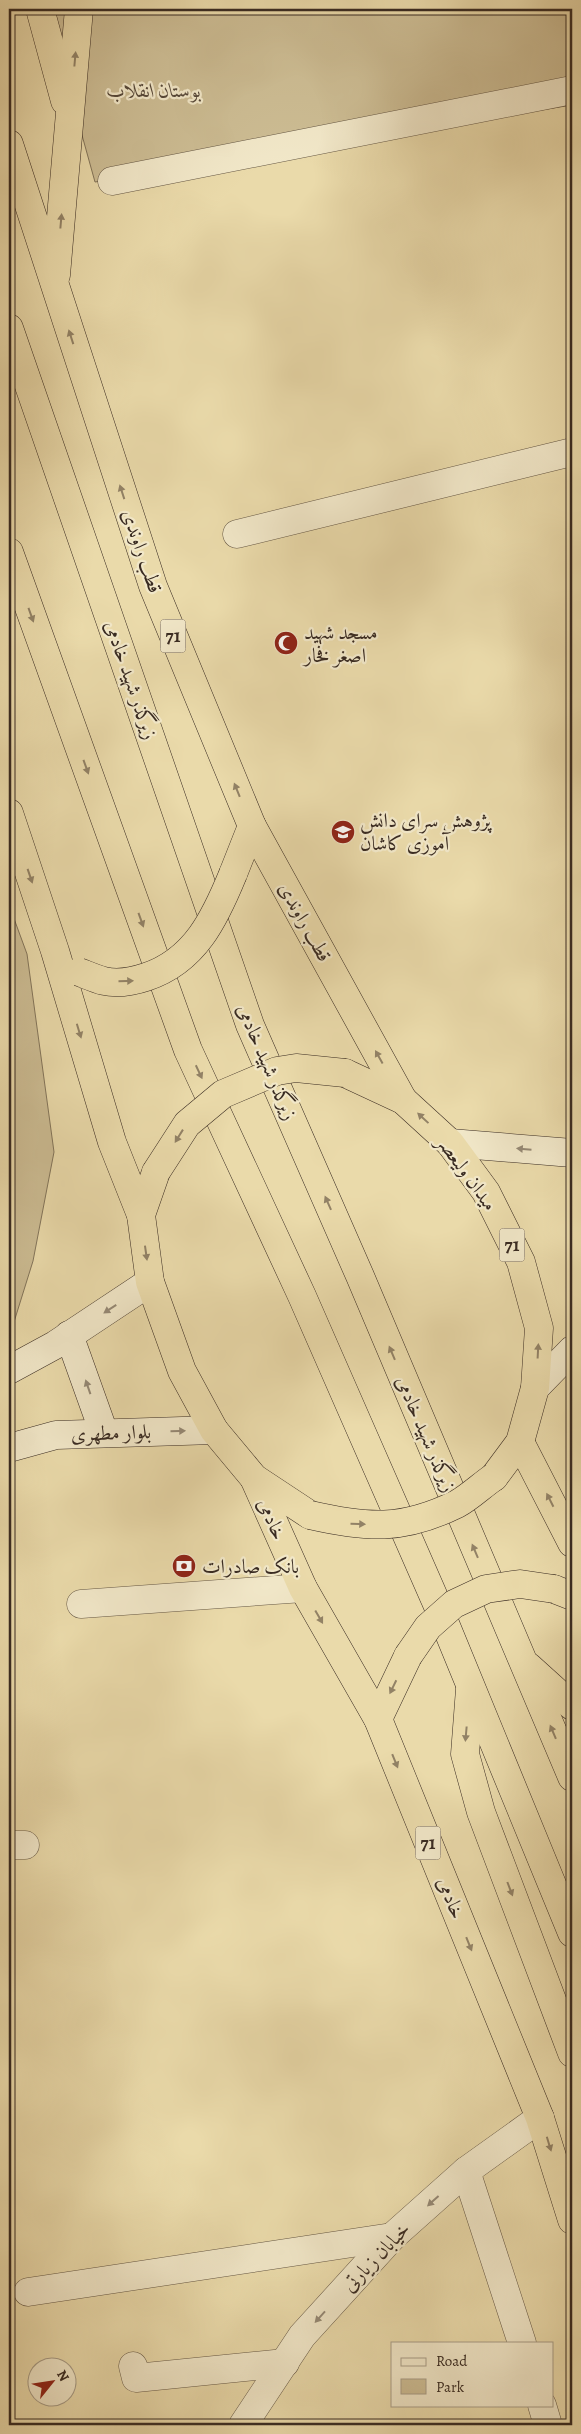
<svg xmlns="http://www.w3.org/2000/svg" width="581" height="2434" font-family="Alegreya,Amiri,serif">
<rect width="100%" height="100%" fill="#eadaaa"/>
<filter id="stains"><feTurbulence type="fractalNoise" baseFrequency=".004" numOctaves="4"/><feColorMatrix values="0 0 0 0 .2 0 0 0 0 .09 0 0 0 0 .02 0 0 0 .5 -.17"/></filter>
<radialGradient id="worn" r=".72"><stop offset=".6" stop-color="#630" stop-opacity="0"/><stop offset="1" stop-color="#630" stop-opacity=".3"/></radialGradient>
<!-- green -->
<g fill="#ccbc93" stroke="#82745a">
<polygon points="47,9 572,9 572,105 95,182"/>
<polygon points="9,905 27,954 54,1152 33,1261 9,1338"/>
</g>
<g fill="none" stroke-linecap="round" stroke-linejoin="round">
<!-- minor casing -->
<g stroke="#655744" stroke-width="29">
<g id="minor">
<polyline points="112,181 572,90"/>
<polyline points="237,534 572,452"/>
<polyline points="81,1604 303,1588"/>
<polyline points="9,1845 25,1845"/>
<polyline points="466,2171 522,2343"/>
<polyline points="28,2292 392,2237"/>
<polyline points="133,2366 136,2378 285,2363"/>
<polyline points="542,2405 548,2425"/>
</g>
</g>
<!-- tertiary casing -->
<g stroke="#655744" stroke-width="29">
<polyline id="tertiary" points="243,2425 302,2336 392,2237 466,2171 540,2118"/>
</g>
<!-- secondary casing -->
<g stroke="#392b22" stroke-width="29">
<g id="secondary">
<polyline points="450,1143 572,1153"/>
<polyline points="69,1335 104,1433"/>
<polyline points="9,1370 55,1345 150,1282"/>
<polyline points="535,1388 572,1350"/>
<polyline points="9,1448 56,1435 214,1430"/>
</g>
</g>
<!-- trunk casing -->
<g stroke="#392b22" stroke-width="29">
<g id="trunk">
<polyline points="40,9 65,101"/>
<polyline points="9,144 153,586 252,826 403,1100"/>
<polyline points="56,275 79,9"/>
<polyline points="9,328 250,1025 360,1276 572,1777"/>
<polyline points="9,552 188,1050 302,1296 437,1604 572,1933"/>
<polyline points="9,813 55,951 112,1142 141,1215"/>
<polyline points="233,874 252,826"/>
<polyline points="345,1073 403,1100 450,1143 486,1192 521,1262 539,1328 535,1388 520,1442 494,1477"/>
<polyline points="156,1172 141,1215 150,1282 182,1371 214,1430 254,1478 310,1515"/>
<polyline points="520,1442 572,1543"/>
<polyline points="254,1478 303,1588 378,1719 540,2118 572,2220"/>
<polyline points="554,1589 572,1596"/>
<polyline points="529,1667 572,1706"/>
<polyline points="470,1689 465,1754 481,1812 572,2053"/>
<polyline points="378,1719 408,1656"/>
</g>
</g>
<!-- minor -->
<use href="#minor" stroke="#f1e7c8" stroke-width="28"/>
<!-- tertiary -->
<use href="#tertiary" stroke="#f1e7c8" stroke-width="28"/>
<!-- secondary -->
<use href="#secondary" stroke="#f1e7c8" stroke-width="28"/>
<!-- trunk -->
<use href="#trunk" stroke="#eadaaa" stroke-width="28"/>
<!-- trunk-bridge casing -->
<g stroke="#392b22" stroke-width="29" stroke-linecap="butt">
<g id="trunk-bridge">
<path d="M79 972C87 975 96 979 104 981 117 984 134 981 146 977 195 961 215 918 233 874"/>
<polyline points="156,1172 187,1124 223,1094 277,1071 296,1068 345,1073"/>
<path d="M310 1515C367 1528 402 1531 457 1504 470 1497 482 1485 494 1477"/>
<polyline points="408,1656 428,1627 454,1604 486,1589 520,1584 554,1589"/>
</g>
</g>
<!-- trunk-bridge -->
<use href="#trunk-bridge" stroke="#eadaaa" stroke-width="28"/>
</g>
<!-- one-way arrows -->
<defs><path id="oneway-solid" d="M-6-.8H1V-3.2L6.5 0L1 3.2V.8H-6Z" transform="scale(1.25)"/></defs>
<g fill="#928266">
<use href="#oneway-solid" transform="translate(75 59) rotate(-85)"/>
<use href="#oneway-solid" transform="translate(61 221) rotate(-85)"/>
<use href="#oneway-solid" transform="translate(71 337) rotate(-108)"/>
<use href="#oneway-solid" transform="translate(122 492) rotate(-108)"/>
<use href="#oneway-solid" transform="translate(31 615) rotate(70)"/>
<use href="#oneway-solid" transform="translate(86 767) rotate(70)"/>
<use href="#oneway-solid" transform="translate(237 790) rotate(-112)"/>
<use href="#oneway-solid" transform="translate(30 876) rotate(71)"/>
<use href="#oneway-solid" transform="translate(141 920) rotate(70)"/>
<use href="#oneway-solid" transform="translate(126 981) rotate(-2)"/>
<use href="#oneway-solid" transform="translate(79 1031) rotate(73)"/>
<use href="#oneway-solid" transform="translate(379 1057) rotate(-119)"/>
<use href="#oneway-solid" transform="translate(199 1072) rotate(65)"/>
<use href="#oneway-solid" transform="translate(423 1118) rotate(-137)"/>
<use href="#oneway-solid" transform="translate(179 1136) rotate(122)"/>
<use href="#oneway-solid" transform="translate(328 1203) rotate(-114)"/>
<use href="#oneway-solid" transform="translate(146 1253) rotate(82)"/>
<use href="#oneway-solid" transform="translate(538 1351) rotate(-87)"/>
<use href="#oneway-solid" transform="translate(392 1353) rotate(-113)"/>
<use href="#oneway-solid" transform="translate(550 1500) rotate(-117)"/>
<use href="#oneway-solid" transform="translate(358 1524) rotate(2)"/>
<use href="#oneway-solid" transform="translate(475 1551) rotate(-113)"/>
<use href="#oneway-solid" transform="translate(319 1617) rotate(60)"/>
<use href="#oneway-solid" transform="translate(393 1687) rotate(116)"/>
<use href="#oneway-solid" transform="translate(553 1732) rotate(-113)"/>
<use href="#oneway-solid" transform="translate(466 1734) rotate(95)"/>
<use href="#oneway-solid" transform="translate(395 1761) rotate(68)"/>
<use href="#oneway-solid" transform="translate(510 1889) rotate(69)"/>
<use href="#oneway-solid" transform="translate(469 1944) rotate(68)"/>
<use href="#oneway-solid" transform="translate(549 2144) rotate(73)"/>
</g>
<g fill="#958975">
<use href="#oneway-solid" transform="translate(524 1149) rotate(-175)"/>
<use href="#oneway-solid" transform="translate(110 1309) rotate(147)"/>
<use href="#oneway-solid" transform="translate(88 1387) rotate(-109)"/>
<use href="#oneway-solid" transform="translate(178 1431) rotate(-2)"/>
<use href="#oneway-solid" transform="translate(433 2201) rotate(138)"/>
<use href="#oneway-solid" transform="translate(320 2317) rotate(132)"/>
</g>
<!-- icons -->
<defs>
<g id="mosque-disc" transform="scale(1.25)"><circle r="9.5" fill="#8f2418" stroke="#f1e7c8"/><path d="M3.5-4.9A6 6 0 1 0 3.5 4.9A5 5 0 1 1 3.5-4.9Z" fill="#fff"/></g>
<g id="school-disc" transform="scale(1.25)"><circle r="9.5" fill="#8f2418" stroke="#f1e7c8"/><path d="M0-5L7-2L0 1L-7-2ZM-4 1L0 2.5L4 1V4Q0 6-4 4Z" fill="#fff"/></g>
<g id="bank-disc" transform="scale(1.25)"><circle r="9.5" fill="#8f2418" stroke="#f1e7c8"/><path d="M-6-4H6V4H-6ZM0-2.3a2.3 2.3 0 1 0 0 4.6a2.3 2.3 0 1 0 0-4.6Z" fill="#fff"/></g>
</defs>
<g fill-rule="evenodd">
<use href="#mosque-disc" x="286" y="643"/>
<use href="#school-disc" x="343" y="832"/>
<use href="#bank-disc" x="184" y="1566"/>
</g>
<g text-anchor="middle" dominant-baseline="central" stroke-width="4.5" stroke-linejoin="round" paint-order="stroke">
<!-- shield labels -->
<g fill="#f1e7c8" stroke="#706354" stroke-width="1">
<rect x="160.5" y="619.5" width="25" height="33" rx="4"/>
<rect x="499.5" y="1228.5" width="25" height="33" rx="4"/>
<rect x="415.5" y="1826.5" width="25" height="33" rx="4"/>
</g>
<g font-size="19" font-weight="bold" fill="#392b22">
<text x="173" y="636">71</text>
<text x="512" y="1245">71</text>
<text x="428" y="1843">71</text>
</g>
<!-- park labels -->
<g font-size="20" font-style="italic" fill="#564839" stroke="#f1e7c8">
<text x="154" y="90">بوستان انقلاب</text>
</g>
<!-- street labels -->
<g font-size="20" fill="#392b22" stroke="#f1e7c8">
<text transform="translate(142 551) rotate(71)">قطب راوندی</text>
<text transform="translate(131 680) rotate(71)">زیرگذر شهید خادمی</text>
<text transform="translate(305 922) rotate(61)">قطب راوندی</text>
<text transform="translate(267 1062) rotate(67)">زیرگذر شهید خادمی</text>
<text transform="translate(467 1173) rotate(54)">میدان ولیعصر</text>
<text transform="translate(111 1433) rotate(-2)">بلوار مطهری</text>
<text transform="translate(426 1434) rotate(67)">زیرگذر شهید خادمی</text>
<text transform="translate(272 1519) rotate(66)">خادمی</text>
<text transform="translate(451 1898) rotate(68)">خادمی</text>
<text transform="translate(376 2257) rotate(-46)">خیابان زیارتی</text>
</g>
<!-- poi labels -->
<g font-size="20" fill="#392b22" stroke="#f1e7c8" text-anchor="start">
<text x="304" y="632">مسجد شهید<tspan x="304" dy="23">اصغر فخار</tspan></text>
<text x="360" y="820">پژوهش سرای دانش<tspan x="360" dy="23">آموزی کاشان</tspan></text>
<text x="202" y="1566">بانک صادرات</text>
</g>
</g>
<!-- margin -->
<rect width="581" height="2434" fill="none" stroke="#eadaaa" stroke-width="30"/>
<rect x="10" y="10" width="561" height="2414" fill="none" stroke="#392b22" stroke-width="2.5"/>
<rect x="15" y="15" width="551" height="2404" fill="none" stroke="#392b22"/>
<!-- legend -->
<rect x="391" y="2342" width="162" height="65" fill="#f1e7c8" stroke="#a79c86"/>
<rect x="401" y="2358" width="25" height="8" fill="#f1e7c8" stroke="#a79c86"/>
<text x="436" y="2366" font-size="15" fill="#392b22">Road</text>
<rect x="401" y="2379" width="25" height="15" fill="#ccbc93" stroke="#a79c86"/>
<text x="436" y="2392" font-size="15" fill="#392b22">Park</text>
<!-- north arrow -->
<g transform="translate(52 2382) rotate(60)"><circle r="24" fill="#f1e7c8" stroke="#a79c86"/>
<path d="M0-4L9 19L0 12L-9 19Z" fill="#8f2418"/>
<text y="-8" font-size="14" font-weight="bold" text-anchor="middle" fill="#392b22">N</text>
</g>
<rect width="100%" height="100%" filter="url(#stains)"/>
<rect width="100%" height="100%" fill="url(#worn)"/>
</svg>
